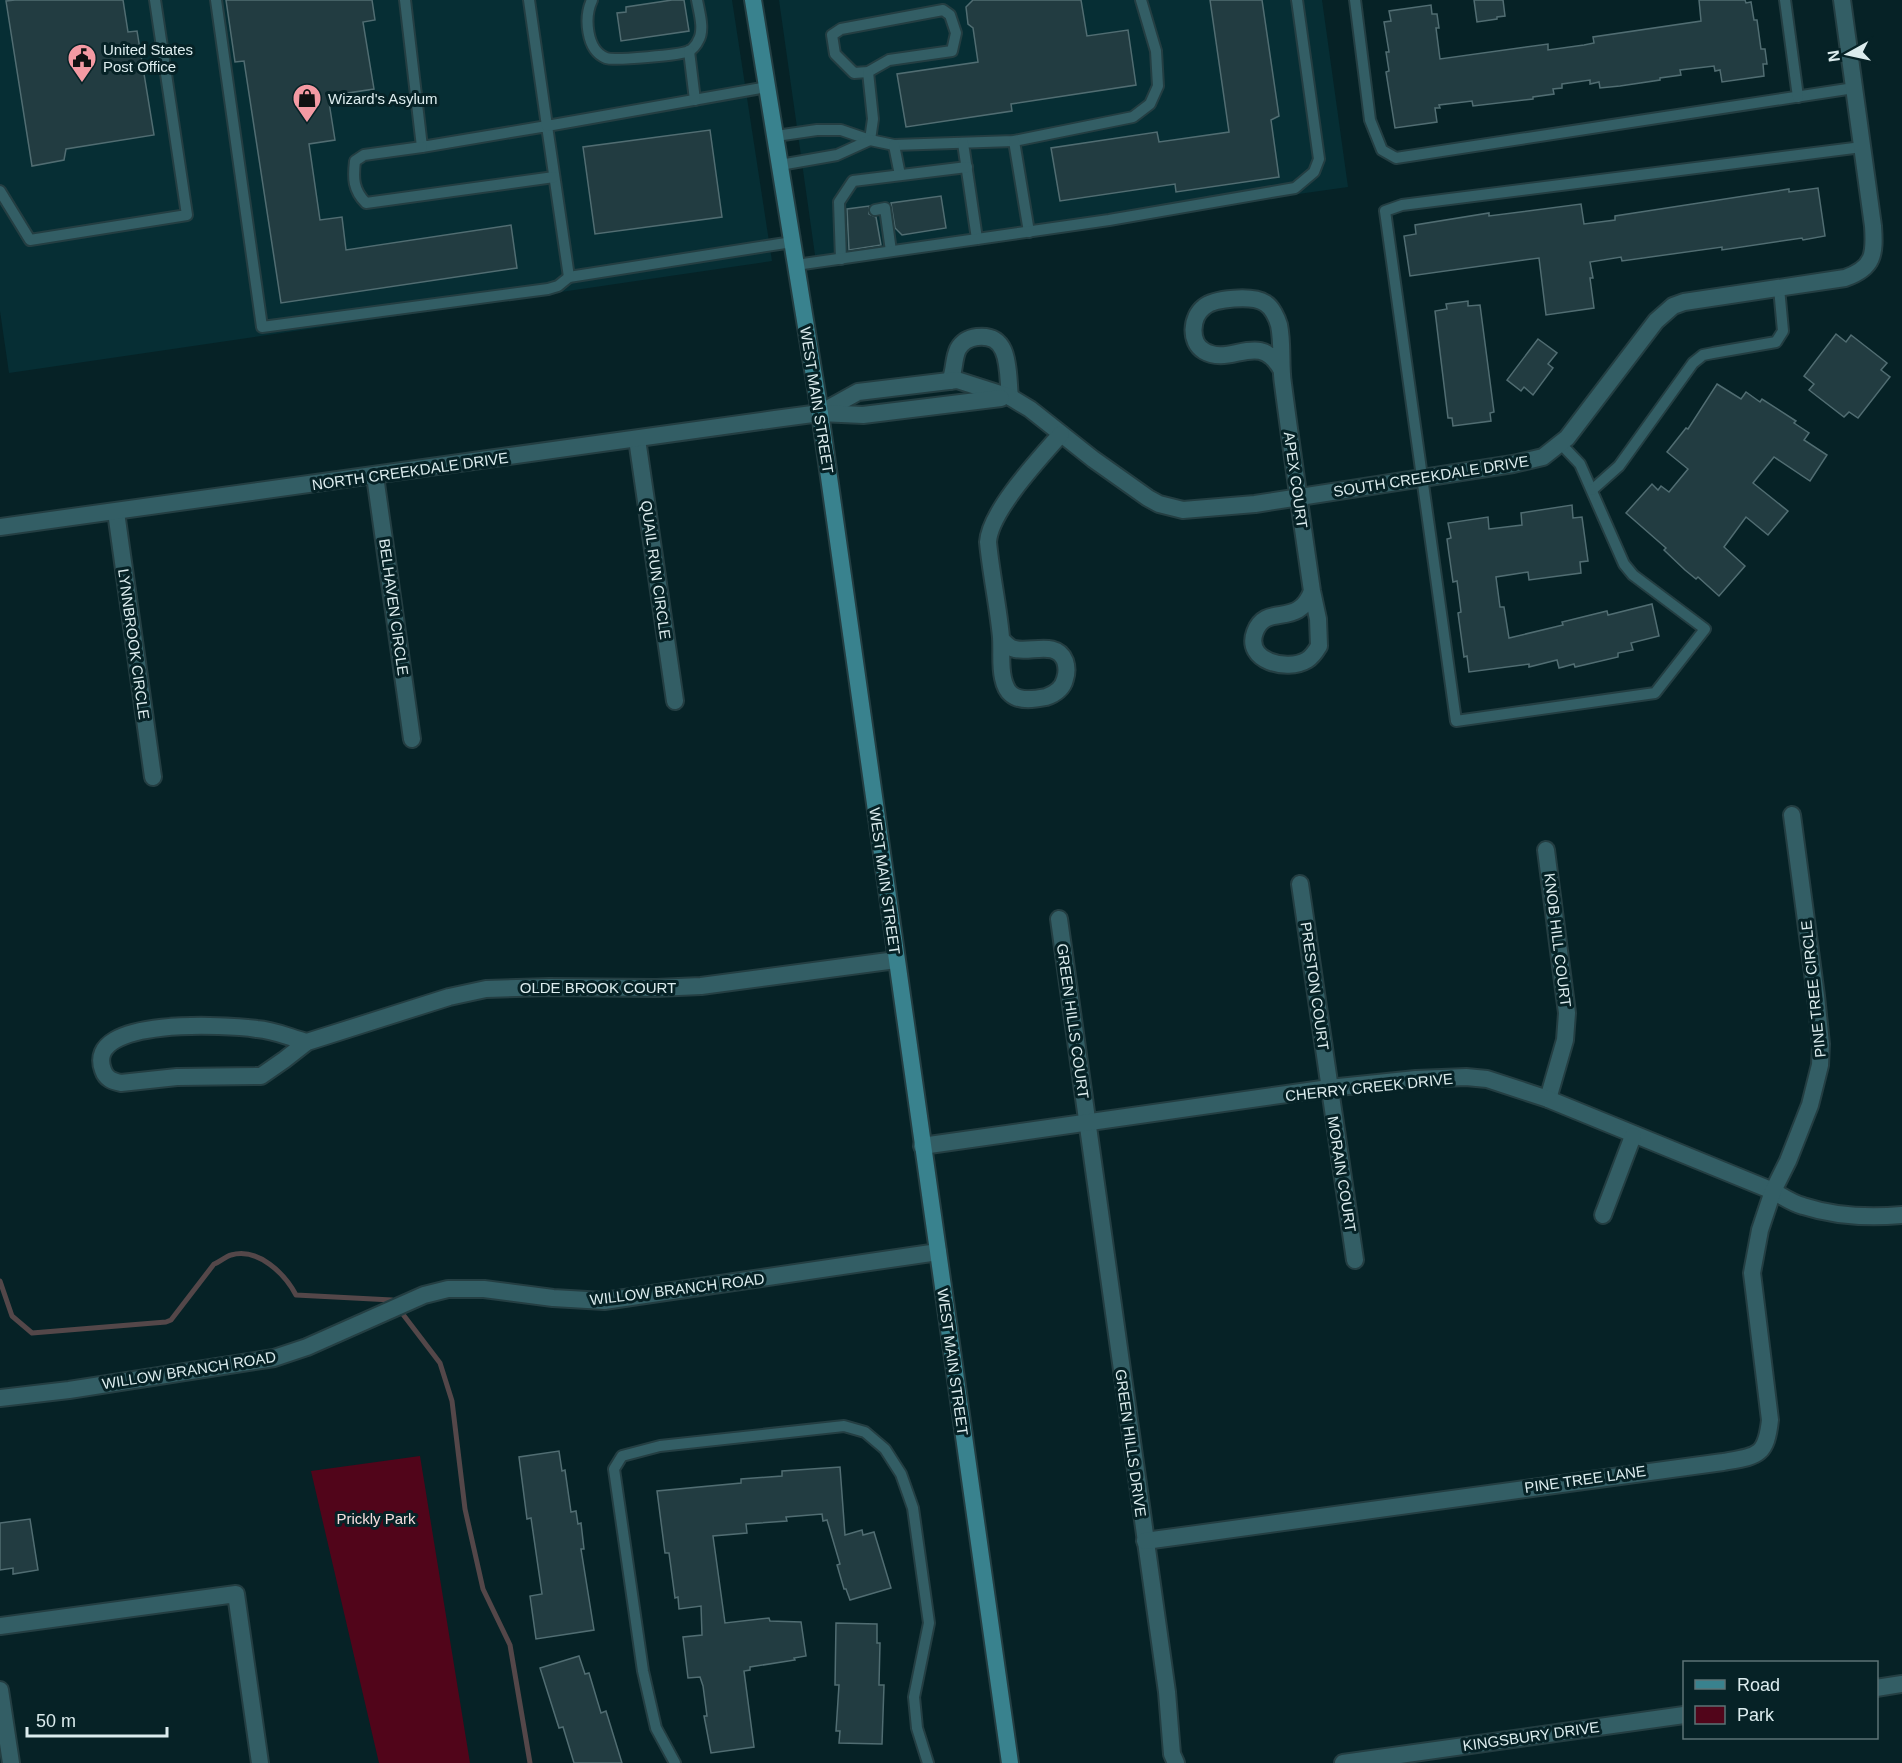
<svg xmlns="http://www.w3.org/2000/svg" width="1902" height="1763" font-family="Helvetica,sans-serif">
<rect width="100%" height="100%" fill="#062226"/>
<!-- built -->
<g fill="#062e34">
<polygon points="0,0 732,0 772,261 9,373 0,311"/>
<polygon points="779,0 1322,0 1348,187 816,262"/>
</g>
<!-- green -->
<polygon fill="#51051a" points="420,1456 470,1763 379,1763 311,1471"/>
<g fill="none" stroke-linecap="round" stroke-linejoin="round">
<!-- stream -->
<path stroke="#544749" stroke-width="5" d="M0 1281 12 1316 32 1333 166 1322 171 1320 214 1264C220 1262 226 1256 231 1255 258 1247 285 1274 296 1295L392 1300 440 1363 452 1401 465 1509 483 1589 510 1645 530 1763"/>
</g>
<!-- building -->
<g fill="#223c41" stroke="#516d72" stroke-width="1.5">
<polygon points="15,0 123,0 128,32 137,31 154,135 66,149 64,160 32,166 6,1"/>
<polygon points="226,0 372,0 375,20 363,22 374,89 328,96 335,140 309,144 320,220 342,217 346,250 511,225 517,268 281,303 244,61 235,62"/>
<polygon points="672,0 684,0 689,31 621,41 617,13 626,12 626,7"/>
<polygon points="973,0 1081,0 1087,36 1128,30 1136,85 1011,104 1012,111 906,127 897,74 978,62 973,28 968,24 966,7"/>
<polygon points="1210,0 1262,0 1279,116 1271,120 1279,177 1176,192 1175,184 1060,201 1051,148 1157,132 1159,142 1229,132"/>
<polygon points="1474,0 1503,0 1505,16 1497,17 1497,19 1477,22"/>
<polygon points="1699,0 1745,0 1746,3 1751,2 1754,20 1757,20 1761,49 1765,49 1767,64 1763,64 1764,76 1722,82 1720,70 1715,71 1714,66 1680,70 1681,75 1660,78 1660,80 1620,86 1600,88 1599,82 1590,84 1590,80 1562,84 1562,88 1553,89 1554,94 1533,97 1533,99 1473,106 1472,101 1439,105 1440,108 1435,108 1437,122 1395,128 1386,72 1389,71 1386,52 1389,52 1384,22 1391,21 1389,11 1431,5 1432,14 1437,14 1439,28 1436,28 1440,59 1548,44 1548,50 1584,45 1594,43 1593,37 1701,21"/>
<polygon points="710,130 722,217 595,234 583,147"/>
<polygon points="1818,188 1825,236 1803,240 1802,238 1722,250 1722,247 1622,261 1621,257 1590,262 1593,278 1590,278 1594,308 1546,315 1539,258 1410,276 1404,236 1416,234 1415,225 1489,213 1489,216 1581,204 1584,224 1615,220 1615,216 1647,211 1789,189 1789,192"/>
<polygon points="941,196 946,228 902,235 895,228 891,203"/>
<polygon points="869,206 869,214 876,217 881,245 849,250 847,209"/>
<polygon points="1468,301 1468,306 1480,305 1494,412 1490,413 1491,421 1453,426 1452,418 1448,418 1435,311 1447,309 1446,304"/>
<polygon points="1836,334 1846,342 1851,335 1887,363 1881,370 1890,377 1858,418 1849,412 1844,417 1809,390 1814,384 1804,376"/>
<polygon points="1538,339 1557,353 1548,364 1553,368 1533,395 1524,387 1521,391 1507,380"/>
<polygon points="1717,384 1741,399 1746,392 1760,402 1762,399 1796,421 1794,423 1809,433 1804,440 1827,455 1810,481 1774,457 1753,483 1788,511 1768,535 1746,517 1724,547 1745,566 1719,596 1698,577 1696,579 1685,570 1664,550 1666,548 1626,513 1652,484 1658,490 1661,486 1669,492 1688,469 1667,452 1686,428 1688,429"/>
<polygon points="1572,505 1573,518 1582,517 1588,561 1580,562 1581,573 1529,580 1528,572 1496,577 1500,607 1504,607 1509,638 1563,625 1562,622 1607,611 1608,615 1652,604 1659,636 1631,643 1633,650 1618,653 1618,657 1575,667 1574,664 1559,668 1557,660 1529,667 1529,664 1469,672 1467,656 1464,657 1458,613 1461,612 1457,581 1453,582 1449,554 1447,539 1451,538 1448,523 1488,517 1489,529 1522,525 1521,513"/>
<polygon points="559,1451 562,1471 565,1470 571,1512 576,1511 578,1524 581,1523 584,1549 581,1549 594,1630 536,1639 530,1596 542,1594 531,1518 527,1519 519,1457"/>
<polygon points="840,1467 845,1535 862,1530 863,1535 874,1532 891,1588 850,1600 846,1589 844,1589 837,1565 840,1564 827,1520 823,1521 822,1514 786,1517 787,1521 746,1524 747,1533 713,1536 725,1623 769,1618 770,1621 801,1622 806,1656 794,1658 795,1660 750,1667 750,1670 744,1671 754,1747 711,1753 704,1716 707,1716 703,1686 700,1677 688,1678 683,1637 702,1635 701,1606 679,1609 678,1597 675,1598 669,1553 665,1553 657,1491 741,1483 741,1479 782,1476 782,1471"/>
<polygon points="30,1519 38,1570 13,1574 13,1568 0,1570 0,1523"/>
<polygon points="836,1623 877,1624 877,1643 880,1643 879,1685 884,1685 882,1744 839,1743 840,1731 836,1731 839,1685 835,1685"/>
<polygon points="579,1656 585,1674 589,1673 601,1713 606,1711 622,1763 574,1763 563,1727 559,1728 540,1668"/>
</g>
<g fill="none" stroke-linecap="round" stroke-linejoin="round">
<!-- service casing -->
<g stroke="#243e42" stroke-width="14">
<g id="service">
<polyline points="216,0 262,327 548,289 558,286 569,277"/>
<polyline points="405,0 422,147 547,126 569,277 792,242"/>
<polyline points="529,0 547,126 767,87"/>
<path d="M592 0C584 17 586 50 606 58 614 61 681 55 689 51 692 50 697 44 698 41 705 30 699 12 697 0"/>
<polyline points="1355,0 1370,120 1382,150 1396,158 1854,88"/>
<polyline points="1785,0 1798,97"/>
<polygon points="943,10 950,15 956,33 952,51 889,60 868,72 854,73 835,54 832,35 841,29"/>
<polyline points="689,51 695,100"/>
<polyline points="868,72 873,119 870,140"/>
<polyline points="776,136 817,130 841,130 870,140 894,145 1014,141 1133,117 1150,104 1158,86 1156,51 1141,0"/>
<polyline points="1014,141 1029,232"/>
<polyline points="963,143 977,239"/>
<polyline points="894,145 900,175"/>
<path d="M422 147 364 155 355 161C353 178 353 190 366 203L554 177"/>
<polyline points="780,165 837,155 870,140"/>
<polyline points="0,191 30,240 187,215 155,0"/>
<polyline points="875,210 885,208 891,251"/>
<polyline points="841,259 839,202 853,181 967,167"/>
<polyline points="796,265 1109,220 1295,188 1314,172 1319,159 1297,0"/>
<polyline points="1561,444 1580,464 1624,564 1633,575 1705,629 1655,693 1456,721 1385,211 1402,205 1862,147"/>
<polyline points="1592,490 1619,466 1693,363 1703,355 1713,353 1776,342 1783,331 1779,288"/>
<polyline points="675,1763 656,1728 643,1671 614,1469 622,1456 660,1446 844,1426 865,1432 885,1449 901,1474 913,1508 929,1623 914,1697 917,1728 928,1763"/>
</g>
</g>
<!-- minor casing -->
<g stroke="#243e42" stroke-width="20">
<g id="minor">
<path d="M1281 369C1259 330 1231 367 1204 351 1189 342 1191 317 1204 307 1214 298 1253 295 1265 303 1272 307 1277 318 1279 325 1283 344 1280 365 1283 384 1292 453 1302 522 1312 591L1318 619 1319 646C1316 651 1312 657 1307 660 1287 672 1244 661 1255 632 1266 602 1298 629 1312 591"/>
<path d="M950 381C955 370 953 360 958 349 962 342 969 338 977 337 1012 333 1007 373 1010 397"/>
<path d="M820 413 858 392 957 380 1010 397 1030 409 1093 459 1148 498 1159 504 1183 510 1255 504 1513 464 1543 457 1567 438 1656 321 1673 306 1684 302 1845 278C1874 268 1875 254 1873 226L1842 0"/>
<polyline points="637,439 675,701"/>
<polyline points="375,476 412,739"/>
<polyline points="116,512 153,777"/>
<polyline points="0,527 775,419 820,413 863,415 1001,398"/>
<path d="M1001 639C1005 643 1009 648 1015 649 1031 653 1057 640 1065 661 1067 667 1067 673 1065 679 1063 688 1055 694 1046 697 1036 699 1020 702 1011 694 1007 691 1004 683 1003 678 1000 665 1002 651 1001 637 998 605 991 574 988 542 990 511 1040 458 1061 434"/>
<polyline points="1546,850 1567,1013 1565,1040 1548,1099"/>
<polyline points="1300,884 1355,1260"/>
<polyline points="1059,919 1167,1692 1172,1754 1176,1763"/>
<path d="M307 1042C291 1038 274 1030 257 1029 229 1025 83 1016 103 1070 106 1079 112 1081 121 1083L177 1077 261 1076 284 1060 307 1042 449 997 486 989 549 987 656 988 701 986 896 960"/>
<path d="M922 1146 1329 1088 1416 1079 1466 1077 1487 1079 1548 1099 1773 1191C1782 1196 1792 1203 1803 1206 1834 1216 1869 1218 1902 1215"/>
<polyline points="1603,1215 1633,1136"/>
<polyline points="0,1398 69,1390 274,1358 307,1347 424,1295 448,1289 484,1289 553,1298 604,1301 938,1252"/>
<path d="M1145 1541 1723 1462C1757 1456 1766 1457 1770 1420L1752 1273 1760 1230 1773 1191 1788 1161 1810 1105 1820 1065 1821 1044 1816 996 1792 815"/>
<polyline points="0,1626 236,1594 260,1763"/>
<polyline points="1876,1688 1902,1684"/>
<polyline points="0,1690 11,1763"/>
<polyline points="1343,1763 1684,1715"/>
</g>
</g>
<!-- secondary casing -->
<g stroke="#243e42" stroke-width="20">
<polyline id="secondary" points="753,0 820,413 1010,1763"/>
</g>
<!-- service -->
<use href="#service" stroke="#335e65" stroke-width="10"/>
<!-- minor -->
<use href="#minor" stroke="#335e65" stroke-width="16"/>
<!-- secondary -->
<use href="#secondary" stroke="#39828e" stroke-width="16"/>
</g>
<!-- icons -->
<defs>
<g id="civic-pin" transform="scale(1.5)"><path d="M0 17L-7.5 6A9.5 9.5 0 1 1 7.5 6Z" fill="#f49aa3" stroke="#062226"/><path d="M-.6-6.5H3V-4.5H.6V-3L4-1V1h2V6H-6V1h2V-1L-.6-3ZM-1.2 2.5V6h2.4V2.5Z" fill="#111"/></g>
<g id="shop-pin" transform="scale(1.5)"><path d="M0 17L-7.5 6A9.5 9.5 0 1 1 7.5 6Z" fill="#f49aa3" stroke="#062226"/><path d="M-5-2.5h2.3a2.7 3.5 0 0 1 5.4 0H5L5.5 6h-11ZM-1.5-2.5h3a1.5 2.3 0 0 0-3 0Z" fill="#111"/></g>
</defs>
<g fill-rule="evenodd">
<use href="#civic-pin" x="82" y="58"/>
<use href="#shop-pin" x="307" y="98"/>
</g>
<g text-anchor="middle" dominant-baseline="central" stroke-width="6" stroke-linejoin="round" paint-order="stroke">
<!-- poi labels -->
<g font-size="15" fill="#dcecee" stroke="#062226" text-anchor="start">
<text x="103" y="49">United States<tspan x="103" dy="17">Post Office</tspan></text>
<text x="328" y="98">Wizard's Asylum</text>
</g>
<!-- street labels -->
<g font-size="15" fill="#dcecee" stroke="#062226">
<text transform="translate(817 400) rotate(81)">WEST MAIN STREET</text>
<text transform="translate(410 471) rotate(-8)">NORTH CREEKDALE DRIVE</text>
<text transform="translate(1431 476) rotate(-9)">SOUTH CREEKDALE DRIVE</text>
<text transform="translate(1296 480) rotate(82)">APEX COURT</text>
<text transform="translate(656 570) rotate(82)">QUAIL RUN CIRCLE</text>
<text transform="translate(394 607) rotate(82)">BELHAVEN CIRCLE</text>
<text transform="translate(134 644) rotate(82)">LYNNBROOK CIRCLE</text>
<text transform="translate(885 881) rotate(82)">WEST MAIN STREET</text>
<text transform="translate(1558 940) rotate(83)">KNOB HILL COURT</text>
<text transform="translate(1315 986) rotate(82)">PRESTON COURT</text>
<text x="598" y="987">OLDE BROOK COURT</text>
<text transform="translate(1813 989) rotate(-96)">PINE TREE CIRCLE</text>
<text transform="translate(1073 1021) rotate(82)">GREEN HILLS COURT</text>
<text transform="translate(1369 1087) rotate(-6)">CHERRY CREEK DRIVE</text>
<text transform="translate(1342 1174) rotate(81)">MORAIN COURT</text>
<text transform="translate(677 1289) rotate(-7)">WILLOW BRANCH ROAD</text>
<text transform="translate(953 1362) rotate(82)">WEST MAIN STREET</text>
<text transform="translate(189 1370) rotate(-9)">WILLOW BRANCH ROAD</text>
<text transform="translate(1131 1443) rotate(82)">GREEN HILLS DRIVE</text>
<text transform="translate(1585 1479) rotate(-8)">PINE TREE LANE</text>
<text transform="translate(1531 1736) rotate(-8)">KINGSBURY DRIVE</text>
</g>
<!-- park labels -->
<g font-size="15" fill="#f6ddde" stroke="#062226">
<text x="376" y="1518">Prickly Park</text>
</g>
</g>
<!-- legend -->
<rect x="1683" y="1661" width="195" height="78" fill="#062226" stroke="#5c7376" stroke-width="1.5"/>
<rect x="1695" y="1680" width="30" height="9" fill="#39828e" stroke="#5c7376" stroke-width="1.5"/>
<text x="1737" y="1691" font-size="18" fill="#dcecee">Road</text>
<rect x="1695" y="1706" width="30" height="18" fill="#51051a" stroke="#5c7376" stroke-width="1.5"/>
<text x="1737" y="1721" font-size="18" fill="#dcecee">Park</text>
<!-- north arrow -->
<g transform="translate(1848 54) rotate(262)" stroke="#062226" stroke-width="4.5" paint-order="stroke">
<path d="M0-4.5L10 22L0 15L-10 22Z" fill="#dcecee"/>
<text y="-9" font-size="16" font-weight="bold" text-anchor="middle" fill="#dcecee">N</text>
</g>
<!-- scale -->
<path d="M27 1727v9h140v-9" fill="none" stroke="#dcecee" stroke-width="3"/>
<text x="36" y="1727" font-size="18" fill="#dcecee" stroke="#062226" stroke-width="4.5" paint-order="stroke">50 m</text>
</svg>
